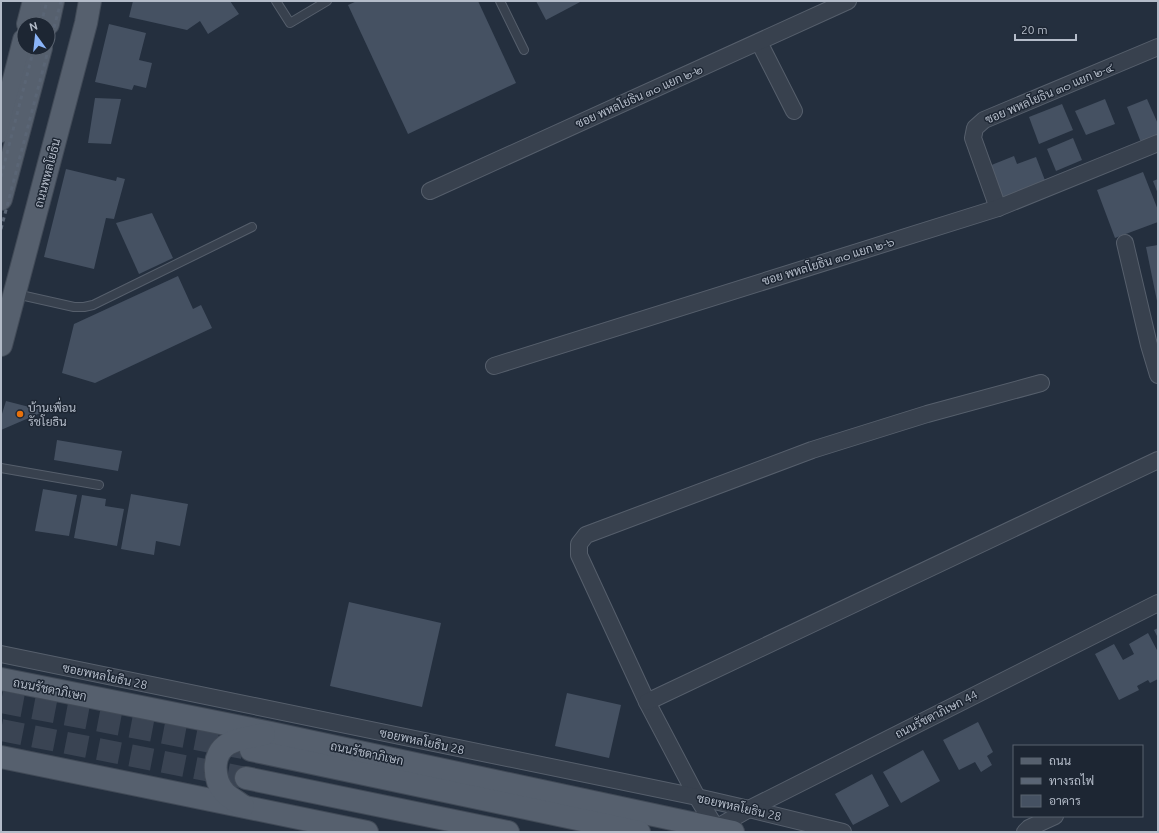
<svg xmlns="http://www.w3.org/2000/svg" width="1159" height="833" font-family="Ubuntu,Sarabun,sans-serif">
<rect width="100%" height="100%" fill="#242f3e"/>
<!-- building -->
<g fill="#455162">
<polygon points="133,1 230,1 239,14 208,34 200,21 187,30 129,17"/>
<polygon points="357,1 478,1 516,83 408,134 348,5"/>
<polygon points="536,1 582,1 546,20"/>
<polygon points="109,24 146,33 139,60 152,63 146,88 134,85 132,90 95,82"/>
<polygon points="95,98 121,99 111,144 88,143"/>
<polygon points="1105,99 1115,124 1086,135 1075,111"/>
<polygon points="1147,99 1158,124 1158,139 1142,145 1127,107"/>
<polygon points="1062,104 1073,130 1039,144 1029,117"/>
<polygon points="1073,138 1082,160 1056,171 1047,149"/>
<polygon points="1014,156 1017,164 1036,157 1046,183 1003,200 989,166"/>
<polygon points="66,169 116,181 117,177 125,179 114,219 106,218 94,269 44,257"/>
<polygon points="1143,172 1158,210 1158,222 1115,238 1097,190"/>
<polygon points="1158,179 1158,194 1153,181"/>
<polygon points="152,213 173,258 139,274 116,223"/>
<polygon points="1158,245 1158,301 1157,301 1146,247"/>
<polygon points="178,276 193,309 201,305 212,328 95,383 62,373 74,324"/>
<polygon points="6,401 45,411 1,430 1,417"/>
<polygon points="57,440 122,451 118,471 54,460"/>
<polygon points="43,489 77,495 69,536 35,531"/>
<polygon points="131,494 188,504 180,546 156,541 154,555 121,549"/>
<polygon points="82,495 106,499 105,506 124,509 117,546 74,538"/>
<polygon points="349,602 441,623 422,707 330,686"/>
<polygon points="1158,628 1158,638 1154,630"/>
<polygon points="1148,633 1158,652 1158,679 1150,683 1148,680 1137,686 1139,690 1119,700 1095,654 1114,644 1123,660 1134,654 1129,644"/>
<polygon points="567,693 621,705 609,758 555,746"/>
<polygon points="978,722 993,752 987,756 992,765 981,772 975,762 959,770 943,740"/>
<polygon points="923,750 940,781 901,803 883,772"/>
<polygon points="872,774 889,806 853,825 835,794"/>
</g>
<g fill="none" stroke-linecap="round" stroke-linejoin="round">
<!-- primary-tunnel -->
<g stroke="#3a4453" stroke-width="22" stroke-dasharray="22 11" stroke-linecap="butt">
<polyline points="1,702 243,748"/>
<polyline points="1,730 246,778"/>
</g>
<!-- lane casing -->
<g stroke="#565f6c" stroke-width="10">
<g id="lane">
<polyline points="276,1 290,23 327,1"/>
<polyline points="500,1 524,50"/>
<polyline points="16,294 74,307 84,307 93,305 252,227"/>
<polyline points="1,468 99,485"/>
</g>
</g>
<!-- street casing -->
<g stroke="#565f6c" stroke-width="18">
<g id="street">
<polyline points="759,42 794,111"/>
<polyline points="430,191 848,1"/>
<polyline points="998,208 973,138 975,128 984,120 1158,47"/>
<polyline points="1125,243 1149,345 1158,375"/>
<polyline points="494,366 998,208 1158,143"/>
<polyline points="1041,383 927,414 812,450 586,535 579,544 579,555 647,702 697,797 716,828 749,809 1158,603"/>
<polyline points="1,654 697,797 749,809 843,832"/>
<polyline points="647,702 1158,460"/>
<polyline points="1025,832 1029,828 1055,816"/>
</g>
</g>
<!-- primary casing -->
<g stroke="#414a57" stroke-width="24">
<g id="primary">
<polyline points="28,24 34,1"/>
<polyline points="48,24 53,1"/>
<polyline points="1,131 24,40"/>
<polyline points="1,199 41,48"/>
<polyline points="1,345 86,23 90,1"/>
<polyline points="1,679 271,733 733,832"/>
<polyline points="251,750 639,832"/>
<polyline points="1,757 367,832"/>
<polyline points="246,778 508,832"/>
<path d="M243 806C238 802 230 798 225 793 213 780 211 754 228 744 238 738 253 737 264 734"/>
</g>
</g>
<!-- lane -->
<use href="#lane" stroke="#38414e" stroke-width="8"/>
<!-- street -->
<use href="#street" stroke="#38414e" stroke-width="16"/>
<!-- primary -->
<use href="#primary" stroke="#56606e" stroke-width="22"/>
<!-- rail -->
<g stroke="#5a6575" stroke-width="3" stroke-dasharray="4 4" stroke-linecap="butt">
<polyline points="41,24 47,1"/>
<polyline points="1,177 34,48"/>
<polyline points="1,229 61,1"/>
</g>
</g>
<!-- markers -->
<circle fill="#e8710a" stroke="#1d2633" stroke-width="1.5" cx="20" cy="414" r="4"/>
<g text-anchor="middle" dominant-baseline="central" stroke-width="3" stroke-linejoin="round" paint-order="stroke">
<!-- street labels -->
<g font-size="12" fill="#b4bcc9" stroke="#1d2633">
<text transform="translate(1049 93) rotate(-23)">ซอย พหลโยธิน ๓๐ แยก ๒-๔</text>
<text transform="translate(639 96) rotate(-24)">ซอย พหลโยธิน ๓๐ แยก ๒-๒</text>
<text transform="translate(47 173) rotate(-75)">ถนนพหลโยธิน</text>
<text transform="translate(828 261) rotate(-17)">ซอย พหลโยธิน ๓๐ แยก ๒-๖</text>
<text transform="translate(105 676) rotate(12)">ซอยพหลโยธิน 28</text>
<text transform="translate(50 689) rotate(11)">ถนนรัชดาภิเษก</text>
<text transform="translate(936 714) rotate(-27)">ถนนรัชดาภิเษก 44</text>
<text transform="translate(422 741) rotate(12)">ซอยพหลโยธิน 28</text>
<text transform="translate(367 753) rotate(12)">ถนนรัชดาภิเษก</text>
<text transform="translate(739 807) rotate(13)">ซอยพหลโยธิน 28</text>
</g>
<!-- poi labels -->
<g font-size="12" fill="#b4bcc9" stroke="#1d2633" text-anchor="start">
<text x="28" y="407">บ้านเพื่อน<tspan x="28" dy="14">รัชโยธิน</tspan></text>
</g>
</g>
<!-- border -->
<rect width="1159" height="833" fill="none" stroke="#b4bcc9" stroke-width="4"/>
<!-- legend -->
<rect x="1013" y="745" width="130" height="72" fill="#1d2633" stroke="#59626f"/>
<rect x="1021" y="758" width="20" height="6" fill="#56606e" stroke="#59626f"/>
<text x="1049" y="765" font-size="12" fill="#b4bcc9">ถนน</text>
<rect x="1021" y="778" width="20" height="6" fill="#5a6575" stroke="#59626f"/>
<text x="1049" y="785" font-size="12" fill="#b4bcc9">ทางรถไฟ</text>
<rect x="1021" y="795" width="20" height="12" fill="#455162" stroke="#59626f"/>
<text x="1049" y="805" font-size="12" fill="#b4bcc9">อาคาร</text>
<!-- north arrow -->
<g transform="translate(36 36) rotate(345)"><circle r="19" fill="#1d2633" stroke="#59626f"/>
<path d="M0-3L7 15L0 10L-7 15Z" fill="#8ab4f8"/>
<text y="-6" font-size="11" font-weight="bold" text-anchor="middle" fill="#b4bcc9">N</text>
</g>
<!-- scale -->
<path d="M1015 34v6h61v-6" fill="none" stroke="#b4bcc9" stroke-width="2"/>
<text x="1021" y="34" font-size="12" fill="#b4bcc9" stroke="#1d2633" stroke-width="3" paint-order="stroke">20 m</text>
</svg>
